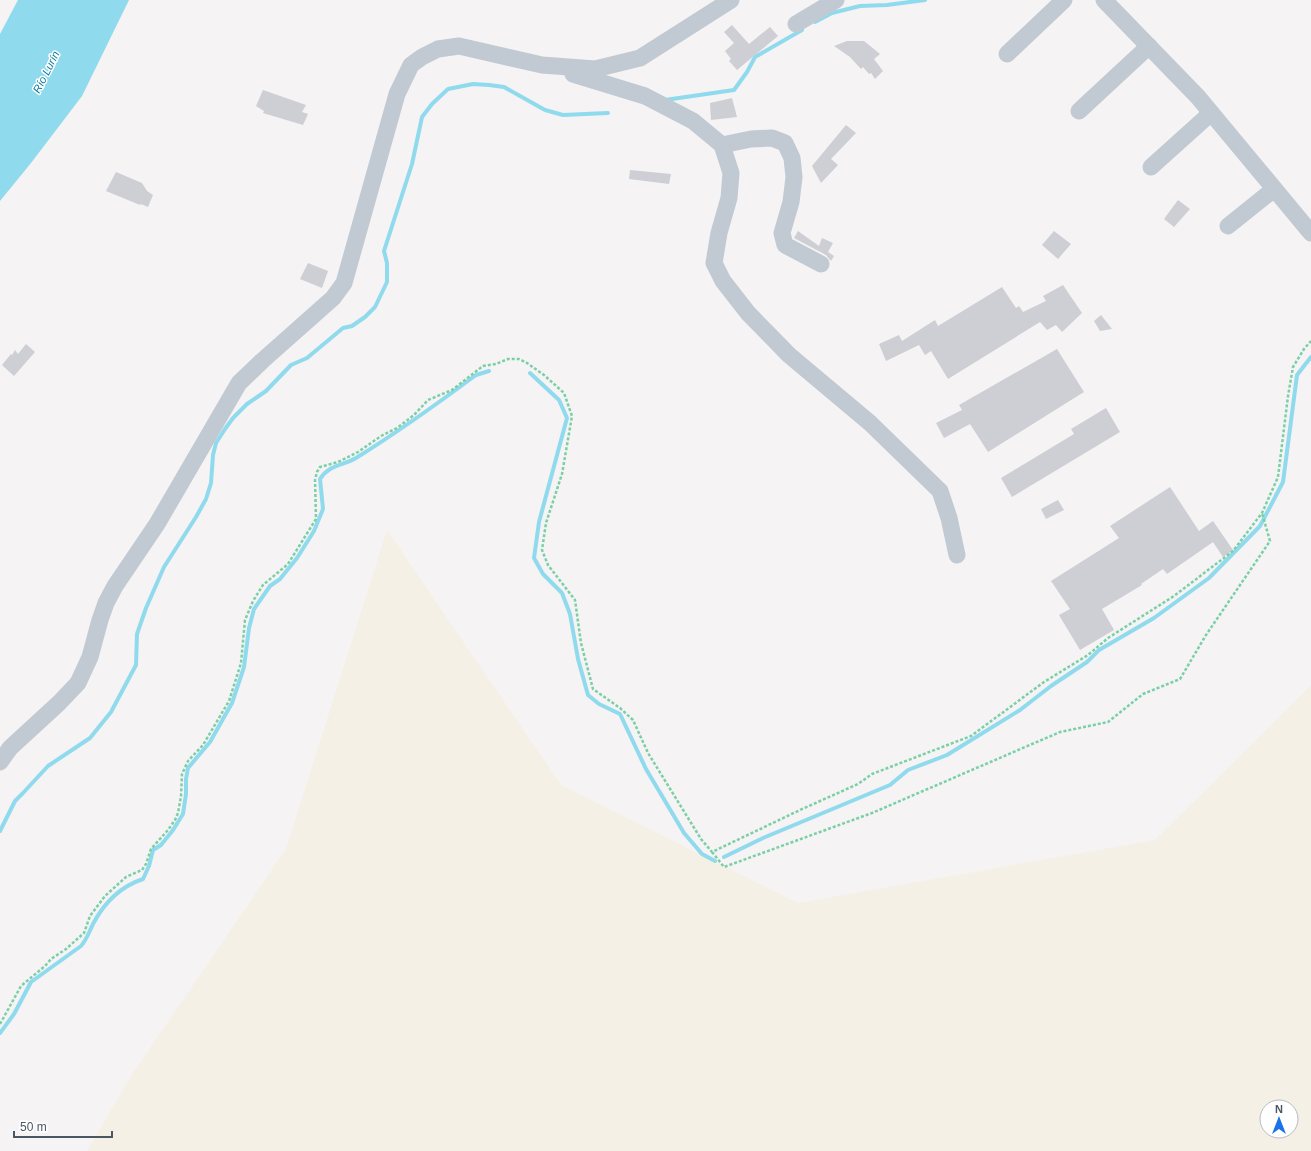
<svg xmlns="http://www.w3.org/2000/svg" width="1311" height="1151" font-family="Helvetica,sans-serif">
<rect width="100%" height="100%" fill="#f5f3f3"/>
<!-- sand -->
<path fill="#f5f0e5" fill-rule="evenodd" d="M387 530 561 785 798 903 1155 840 1311 685V1151H87L131 1076 286 849ZM1267 1107H1291V1131H1267Z"/>
<!-- water -->
<polygon fill="#90daee" points="18,0 129,0 82,96 31,163 0,201 0,34"/>
<g fill="none" stroke-linecap="round" stroke-linejoin="round">
<!-- stream -->
<g stroke="#90daee" stroke-width="4">
<polyline points="815,22 832,13 860,6 887,5 925,0"/>
<polyline points="665,100 734,90 747,72 755,57 802,30"/>
<polyline points="530,373 559,400 567,418 539,522 534,558 543,574 562,593 570,614 578,659 588,695 599,704 620,714 646,769 684,833 702,854 715,861"/>
<polyline points="0,831 15,801 23,793 48,766 90,738 111,712 136,665 137,634 146,608 164,567 196,517 206,499 211,483 213,455 216,443 225,429 233,418 247,404 266,391 291,365 307,358 343,328 352,326 365,317 375,307 387,282 387,263 384,251 412,164 422,117 432,104 448,89 473,84 489,85 504,87 545,110 563,115 608,113"/>
<polyline points="724,857 763,838 890,785 908,770 947,755 1020,710 1051,686 1087,662 1099,650 1154,618 1209,578 1260,526 1283,482 1297,375 1311,357"/>
<path d="M0 1033 14 1014 31 982 81 946C87 939 89 932 93 924 104 903 119 887 143 879L149 866 153 850 161 845 173 830 183 814 186 794V779L188 768 210 742 232 703 244 667 249 628 254 609 270 586 280 579 297 558 314 531 323 509 320 479C330 464 342 466 356 458 398 432 437 404 476 375L489 371"/>
</g>
</g>
<!-- building -->
<g fill="#cdcfd5">
<polygon points="732,25 749,44 770,27 778,36 737,70 729,61 731,59 725,51 734,43 724,32"/>
<polygon points="847,41 864,41 880,54 874,59 883,71 875,79 871,73 869,74 863,67 861,69 850,57 834,46"/>
<polygon points="263,90 306,105 302,112 308,114 303,125 263,113 264,111 256,106"/>
<polygon points="732,98 737,117 711,120 710,103"/>
<polygon points="846,125 856,133 831,159 838,165 821,183 812,166"/>
<polygon points="630,170 671,174 669,184 629,179"/>
<polygon points="116,172 142,183 147,191 153,195 148,207 141,204 140,205 106,191"/>
<polygon points="1178,200 1190,209 1174,227 1164,219"/>
<polygon points="798,231 819,246 822,238 833,243 828,252 834,256 831,261 826,255 794,238"/>
<polygon points="1054,231 1071,244 1058,259 1042,245"/>
<polygon points="308,263 328,271 322,288 300,279"/>
<polygon points="1063,285 1082,313 1062,332 1056,325 1047,330 1040,322 948,379 931,351 925,355 919,345 886,361 879,344 899,335 902,341 935,320 938,326 1002,287 1016,308 1019,306 1023,312 1046,301 1043,296"/>
<polygon points="1101,315 1112,329 1100,331 1094,321"/>
<polygon points="26,344 35,352 14,376 2,365 11,354 12,355 15,350 18,354"/>
<polygon points="1057,349 1084,392 988,452 970,424 944,438 936,423 962,410 959,405"/>
<polygon points="1106,408 1120,432 1012,497 1001,478 1074,434 1071,429"/>
<polygon points="1170,487 1199,531 1213,521 1233,550 1223,557 1213,542 1167,574 1163,569 1141,584 1142,585 1102,609 1114,630 1080,650 1059,615 1070,609 1051,581 1119,538 1110,526"/>
<polygon points="1058,500 1064,510 1046,519 1041,509"/>
</g>
<g fill="none" stroke-linecap="round" stroke-linejoin="round">
<!-- path -->
<g stroke="#7ad0a6" stroke-width="2.5" stroke-dasharray="3 2" stroke-linecap="butt">
<polyline points="712,852 724,867 872,813 1060,732 1108,722 1143,694 1180,679 1206,635 1270,541 1262,513"/>
<polyline points="0,1024 21,986 45,966 51,959 66,949 84,933 90,916 105,896 126,877 142,870 146,864 151,849 168,830 175,820 178,813 181,796 182,774 188,761 203,745 229,701 241,663 245,620 253,601 263,585 288,564 316,519 315,480 317,472 320,467 338,462 358,452 381,436 397,428 414,415 428,400 452,390 483,366 496,364 508,359 519,359 527,363 544,375 564,393 572,416 562,474 546,523 542,550 548,565 575,600 581,643 593,689 620,708 633,720 648,753 701,839 712,852 800,810 858,784 872,774 971,736 1044,682 1088,655 1108,638 1174,596 1233,551 1262,513 1278,477 1288,396 1293,367 1304,349 1311,341"/>
</g>
<!-- minor -->
<g stroke="#c1cad2" stroke-width="17">
<polyline points="1104,0 1198,97 1311,233"/>
<polyline points="796,24 836,0"/>
<polyline points="1007,54 1064,0"/>
<polyline points="573,74 645,96 693,121 722,145 731,173 729,198 719,233 714,263 723,281 748,313 789,355 870,423 940,491 949,518 957,555"/>
<polyline points="1079,111 1149,46"/>
<polyline points="722,145 751,139 772,138 785,143 792,158 794,177 791,202 782,233 785,245 821,264"/>
<polyline points="1151,167 1211,113"/>
<polyline points="1228,226 1274,189"/>
<polyline points="0,762 10,748 59,703 78,683 90,657 100,620 106,603 115,586 157,524 239,383 262,361 333,298 344,283 397,94 411,65 422,57 438,49 459,46 542,65 595,69 640,58 731,0"/>
</g>
</g>
<g text-anchor="middle" dominant-baseline="central" stroke-width="3" stroke-linejoin="round" paint-order="stroke">
<!-- water labels -->
<g font-size="11" font-style="italic" fill="#0c7c9b" stroke="#fff">
<text transform="translate(46 72) rotate(-63)">Río Lurín</text>
</g>
</g>
<!-- north arrow -->
<g transform="translate(1279 1119)"><circle r="19" fill="#ffffff" stroke="#b7bbc0"/>
<path d="M0-3L7 15L0 10L-7 15Z" fill="#1a73e8"/>
<text y="-6" font-size="11" font-weight="bold" text-anchor="middle" fill="#4a5661">N</text>
</g>
<!-- scale -->
<path d="M14 1131v6h98v-6" fill="none" stroke="#4a5661" stroke-width="2"/>
<text x="20" y="1131" font-size="12" fill="#4a5661" stroke="#ffffff" stroke-width="3" paint-order="stroke">50 m</text>
</svg>
